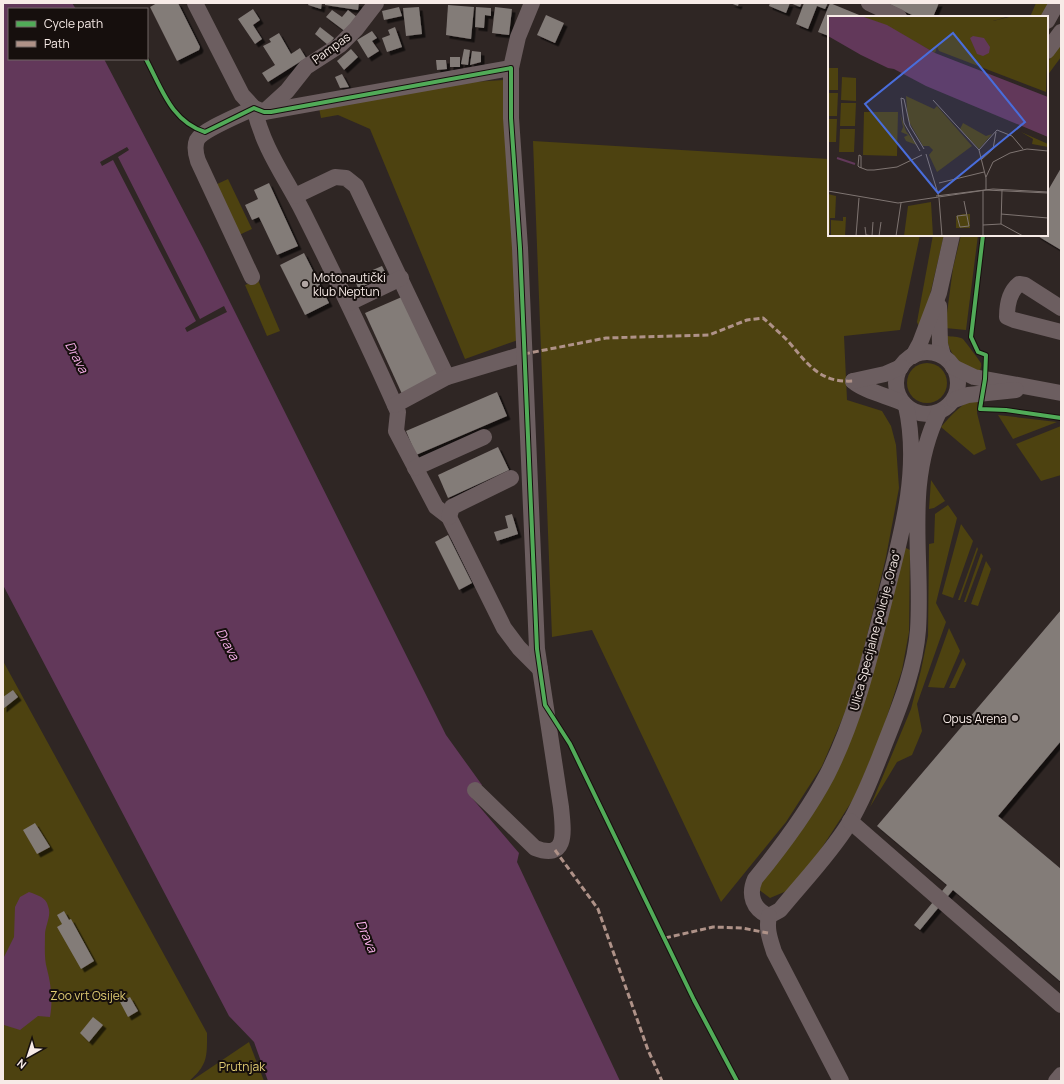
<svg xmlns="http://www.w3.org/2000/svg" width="1064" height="1084" font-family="Manrope,sans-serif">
<defs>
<filter id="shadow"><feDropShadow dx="3.5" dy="3.5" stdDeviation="0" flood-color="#0009"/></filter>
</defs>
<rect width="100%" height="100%" fill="#2f2624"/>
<!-- green -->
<g fill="#4d4210">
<polygon points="1036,3 1048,3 1042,17 1030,17"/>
<polygon points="1061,43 1061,57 1047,76 1047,63"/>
<polygon points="503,80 518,340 465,359 370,129 338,115 321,118 319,108 458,83"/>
<polygon points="533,141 829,159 829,235 920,235 900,330 844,336 847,400 882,411 891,426 896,445 899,488 886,557 862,657 846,710 822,766 786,822 721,902 592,630 552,637"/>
<polygon points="228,179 252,229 239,235 215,185"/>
<polygon points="933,235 944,235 929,299 919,327 917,322"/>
<polygon points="961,235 978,235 966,330 945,328 953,268"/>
<polygon points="258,280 280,331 267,336 245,285"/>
<path d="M947 336C952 337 958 336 963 339 964 340 980 361 981 363 982 366 980 369 980 372 962 366 948 356 947 336Z"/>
<circle cx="927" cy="383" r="20"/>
<path d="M978 397 977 413 986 449 974 455 941 427C952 414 962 403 978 397Z"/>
<polygon points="998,415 1057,422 1013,439"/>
<polygon points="1061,426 1061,475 1041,481 1016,444"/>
<polygon points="931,480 945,501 934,508 929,509"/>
<polygon points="948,505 957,518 936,603 946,622 917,704 922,731 912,755 897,762 870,807 911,709 921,670 928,636 929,544 934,543 935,514"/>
<polygon points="961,524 973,541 953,598 942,594"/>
<polygon points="904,547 910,550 909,632 902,670 881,735 854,798 821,849 789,890 770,898 758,889 762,876 813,809"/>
<polygon points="977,547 978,549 960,600 958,600"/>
<polygon points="981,553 983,556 966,602 964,602"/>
<polygon points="986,561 991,569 978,606 971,604"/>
<polygon points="949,628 960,651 944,688 928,687"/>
<polygon points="963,658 966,664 955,688 949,688"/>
<path d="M3 661 207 1033C207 1056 208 1065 189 1081H3Z"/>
<polygon points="249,1042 264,1081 191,1081"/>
</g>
<!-- water -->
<g fill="#62385a">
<polygon points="3,3 72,3 76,9 9,9 9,59 104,59 203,248 446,735 482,785 475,790 472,798 519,853 517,862 620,1081 268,1081 254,1042 229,1016 3,585"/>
<path d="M29 892C37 895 46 897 48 906 52 916 45 925 45 935 45 946 44 959 47 969 51 984 53 1001 50 1017L38 1016 20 1030 4 1025 3 1023V959L14 937 15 907 20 897Z"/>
</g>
<!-- pier -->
<polygon fill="#2f2624" points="127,147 129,150 118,157 200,319 224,306 227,312 187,332 185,328 196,321 113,160 102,166 100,162"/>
<!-- building -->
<g fill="#837b78" filter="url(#shadow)">
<polygon points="157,3 178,3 200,47 199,50 177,61 150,7"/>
<polygon points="309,3 322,3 321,9 308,5"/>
<polygon points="325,3 359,3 358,10 325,5"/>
<polygon points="730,3 739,3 738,6"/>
<polygon points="770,3 802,3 800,7 790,3 786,13 769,6"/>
<polygon points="804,3 828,3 825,9 817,6 808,29 796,24"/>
<polygon points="830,3 864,17 829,17 829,36 818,32"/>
<polygon points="887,3 939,3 933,17 916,17"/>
<polygon points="448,5 474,7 471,39 446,35"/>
<polygon points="399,7 402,16 384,20 382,11"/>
<polygon points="419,7 422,34 406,36 403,8"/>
<polygon points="476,7 491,8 491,16 485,15 484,28 475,27"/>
<polygon points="495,7 512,9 509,35 492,33"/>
<polygon points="253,9 260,20 253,25 262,39 255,44 238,19"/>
<polygon points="332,10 342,17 348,10 357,17 346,32 326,17"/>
<polygon points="546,15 564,23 555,43 537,35"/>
<polygon points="320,27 334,38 328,45 315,34"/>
<polygon points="395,27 402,47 387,52 382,38 390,35 388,30"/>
<polygon points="372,31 377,38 372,41 379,51 368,58 357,40"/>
<polygon points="279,33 291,54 300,48 306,58 268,82 262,73 275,65 263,46 271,42 269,39"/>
<polygon points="351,49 358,57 344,70 337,61"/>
<polygon points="464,49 470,50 468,65 461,64"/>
<polygon points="472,51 481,52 481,62 470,65"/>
<rect x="450" y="57" width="10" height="10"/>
<polygon points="436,60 446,60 447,69 437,70"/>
<polygon points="342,74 349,87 340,88 335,77"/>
<polygon points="1061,168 1061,250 1036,235 1047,235 1047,192"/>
<polygon points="269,183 298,246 277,255 259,217 252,220 245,205 258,199 254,190"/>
<polygon points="304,253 329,303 305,315 280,265"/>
<polygon points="382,266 387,276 358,288 354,278"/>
<polygon points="404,296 441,377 402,394 365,313"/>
<polygon points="497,392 507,416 416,455 406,431"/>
<polygon points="498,447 509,470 448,498 438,475"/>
<polygon points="512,514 518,534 497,541 494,532 508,528 505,516"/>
<polygon points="448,535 472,583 459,590 435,542"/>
<polygon points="1061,610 1061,741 998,816 1061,869 1061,982 953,890 920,930 914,925 947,885 877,826"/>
<polygon points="13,690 18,697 3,709 3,697"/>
<polygon points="35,823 50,847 37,854 23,830"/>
<polygon points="64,911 69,920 71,919 94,961 81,969 57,927 62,924 57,915"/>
<polygon points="130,997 138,1011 128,1017 120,1002"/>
<polygon points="93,1017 103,1025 89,1042 80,1033"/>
</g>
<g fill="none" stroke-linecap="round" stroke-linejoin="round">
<!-- minor -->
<g stroke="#6c5e60" stroke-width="16">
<polyline points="195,3 242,95 254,108 264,112 511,68"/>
<polyline points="869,3 899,17"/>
<polyline points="1047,21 1057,3"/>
<polyline points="1047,51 1061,32"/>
<path d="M254 108C264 150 284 175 303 212 336 278 368 344 398 412L396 431 436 507 449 517 504 628 519 648 540 669"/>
<polyline points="264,112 287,91 306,67 340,45 356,29 376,3"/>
<polyline points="295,196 335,177 346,178 356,186 447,377"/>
<path d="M252 277 198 161C196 155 194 147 197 140 202 130 242 114 254 108"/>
<polyline points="349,303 401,278"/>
<polyline points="939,306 940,344 943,356"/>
<path d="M1061 308 1025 285 1019 284C1009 292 1007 305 1007 317L1014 320 1061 332"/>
<circle cx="927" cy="383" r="31"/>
<polyline points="913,356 920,343 939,293 952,235"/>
<polyline points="953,367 974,377 1061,393"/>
<path d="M853 381C864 391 888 396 903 403"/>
<polyline points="853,381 885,374 901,367"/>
<polyline points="954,400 968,395 1016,390"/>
<polyline points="395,405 447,377 524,354"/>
<path d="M906 406C921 472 900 539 884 602 869 661 855 720 827 775 807 813 782 846 755 879 748 895 753 909 769 916L780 910C802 883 830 854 848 825 862 802 872 776 882 751 897 712 915 672 918 630 923 555 904 483 939 412"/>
<polyline points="415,468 484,437"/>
<polyline points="449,517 452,507 511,478"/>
<path d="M475 790 535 848C569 861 563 829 561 807L537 649 520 248 511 118V68L518 37 532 3"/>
<polyline points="850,821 1061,1005"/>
<path d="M769 916C766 929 770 939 774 952L841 1081"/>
<polyline points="1056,1081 1061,1075"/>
</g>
<!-- quiet -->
<g stroke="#af9288" stroke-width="3" stroke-dasharray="6 3" stroke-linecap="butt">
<path d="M524 354 606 338 709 335 747 320 763 318C771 325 780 333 788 341 808 364 819 383 853 381"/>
<polyline points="555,850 598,909 648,1050 662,1081"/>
<polyline points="665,938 713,927 742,928 768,933"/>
</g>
<!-- cycleway casing -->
<g stroke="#160f0d" stroke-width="6">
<g id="cycleway">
<path d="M146 59C162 89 171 121 205 132L254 108 264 112H271L511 68V118L520 248 537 649 545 705 570 744 694 1000 737 1081"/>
<polyline points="983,235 971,337 978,352 986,355 985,379 980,409 1006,410 1061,418"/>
</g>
</g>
<!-- cycleway -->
<use href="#cycleway" stroke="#51ab58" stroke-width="4"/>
</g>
<!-- markers -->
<g fill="#b1a6a3" stroke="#160f0d" stroke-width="1.5">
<circle cx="305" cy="284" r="4"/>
<circle cx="1015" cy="718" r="4"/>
</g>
<g text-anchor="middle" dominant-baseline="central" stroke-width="4" stroke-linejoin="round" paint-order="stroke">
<!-- street labels -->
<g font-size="12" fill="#f7ebe7" stroke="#160f0d">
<text transform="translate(331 48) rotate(-36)">Pampas</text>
<text transform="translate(875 630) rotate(-75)">Ulica Specijalne policije „Orao“</text>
</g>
<!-- poi labels -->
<g font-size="12" fill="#f7ebe7" stroke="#160f0d" text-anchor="start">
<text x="313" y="277">Motonautički<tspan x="313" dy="14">klub Neptun</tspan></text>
<text x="1007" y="718" text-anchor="end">Opus Arena</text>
</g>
<!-- park labels -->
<g font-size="12" fill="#e1cc73" stroke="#160f0d">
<text x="88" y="995">Zoo vrt Osijek</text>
<text x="242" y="1066">Prutnjak</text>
</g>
<!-- water labels -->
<g font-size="13" font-style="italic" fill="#f8b0ea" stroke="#160f0d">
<text transform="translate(77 357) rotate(62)">Drava</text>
<text transform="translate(228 644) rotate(62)">Drava</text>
<text transform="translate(367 936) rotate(67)">Drava</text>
</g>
</g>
<!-- overview -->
<g transform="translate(828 16)">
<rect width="220" height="220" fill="#2f2624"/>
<path d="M32 0H182L165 5 185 0H220L218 76 111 35 109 31 107 37 59 10ZM0 52H10V74H0ZM14 61 28 62V85L13 84ZM0 77H10L9 100H0ZM78 80 106 93 109 90 144 130 109 156 101 139 105 134 101 130H95L80 104ZM13 87H28L27 110H12ZM36 96H70L69 140 35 139ZM72 97 78 115 89 129 78 125 76 121 80 119 73 116 75 111ZM0 103H9L8 126H0ZM135 107 158 120 164 118 151 133 132 113ZM12 113H27L26 136H11ZM193 116 220 128V131L204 128 205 123ZM0 178 8 180 7 202H2V217H0ZM103 186 105 220H76L80 190ZM135 198H142V212H128V200ZM15 201H18L17 220H0L3 219V204L15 205Z" fill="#4d4210"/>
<path d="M0 0H33L59 9 107 37 220 81V121L98 70 66 53 60 52 33 39 0 20ZM145 20 156 22 162 31 161 37 155 40 149 38 142 22Z" fill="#62385a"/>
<path fill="none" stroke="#62385a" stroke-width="2" d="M9 142 27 148"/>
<path fill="none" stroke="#7f7572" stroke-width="1" d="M105 84 151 134 158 162V174M151 134 169 114 184 120 195 133M92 135 76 107 73 82 76 83 82 110 96 133M98 138 111 181M154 143 165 133 168 116M33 152V140L31 139 30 150 31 151 39 154H46L69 151 94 139M158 161 165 146 182 137 199 133 220 135M111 167 156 156M0 175 70 187 158 174 220 177M108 180 165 173 220 176M111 182 114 220M136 185 141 210 132 211 129 200 138 199M173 198 220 202M173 208 174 174M155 209 173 208 195 220M37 211 38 219 46 220M28 220 31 182M44 220 45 206M51 220 53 206M68 220 73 187M155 220V175"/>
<path fill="#496ddb" fill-opacity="0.15" stroke="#496ddb" stroke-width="2" d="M125 17 197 106 110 177 37 88Z"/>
<rect width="220" height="220" fill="none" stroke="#f7ebe7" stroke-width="2"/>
</g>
<!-- border -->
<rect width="1064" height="1084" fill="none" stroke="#f7ebe7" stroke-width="8"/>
<!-- legend -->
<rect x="8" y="8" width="140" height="52" fill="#160f0d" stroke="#706764"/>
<rect x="16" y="21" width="20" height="6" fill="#51ab58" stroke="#706764"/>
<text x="44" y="28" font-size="12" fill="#f7ebe7">Cycle path</text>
<rect x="16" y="41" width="20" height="6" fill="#af9288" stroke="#706764"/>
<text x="44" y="48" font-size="12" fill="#f7ebe7">Path</text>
<!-- north arrow -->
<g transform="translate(28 1056) rotate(219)" stroke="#160f0d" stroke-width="3" paint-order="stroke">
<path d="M0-3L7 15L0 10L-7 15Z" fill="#f7ebe7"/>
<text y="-6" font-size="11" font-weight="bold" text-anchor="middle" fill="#f7ebe7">N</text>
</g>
</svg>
